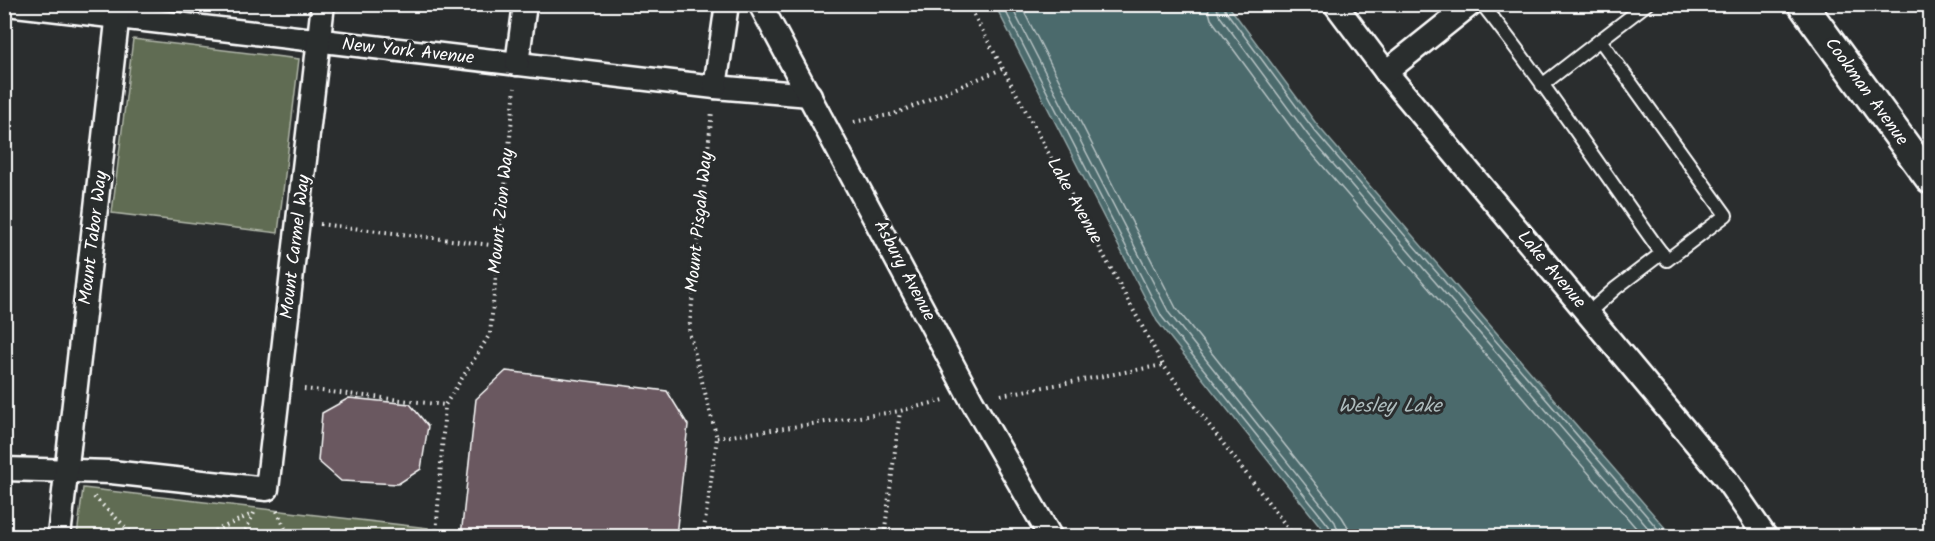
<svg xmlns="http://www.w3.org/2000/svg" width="1935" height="541" font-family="Kalam,sans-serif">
<rect width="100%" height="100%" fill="#2a2d2e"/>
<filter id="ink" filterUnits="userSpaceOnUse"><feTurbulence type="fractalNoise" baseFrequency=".0167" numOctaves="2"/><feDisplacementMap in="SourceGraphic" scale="12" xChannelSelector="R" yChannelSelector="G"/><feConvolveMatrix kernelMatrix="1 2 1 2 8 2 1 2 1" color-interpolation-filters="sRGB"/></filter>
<g filter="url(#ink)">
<!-- green -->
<g fill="#616c53" stroke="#b0b6a9" stroke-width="1.5">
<polygon points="133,39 299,59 278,233 112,213"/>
<polygon points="83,488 428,528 427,536 77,536"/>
</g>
<!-- water -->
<polygon fill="#4b6a6c" stroke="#93a6a7" stroke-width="1.5" points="995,5 1228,5 1318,126 1672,536 1328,536 1157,321"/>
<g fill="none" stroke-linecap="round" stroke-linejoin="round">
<!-- shore -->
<g stroke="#b7c3c4" stroke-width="1.5">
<polyline points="1002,4 1162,317 1329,526 1332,536"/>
<polyline points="1010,4 1169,313 1335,522 1340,536"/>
<polyline points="1020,4 1176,308 1342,517 1348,527 1349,536"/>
<polyline points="1207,4 1211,19 1301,141 1643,536"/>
<polyline points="1216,4 1219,15 1308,135 1655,536"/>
<polyline points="1224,4 1225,10 1314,130 1664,536"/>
</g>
</g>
<!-- building -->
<g fill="#6a5860" stroke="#fff" stroke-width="1.5">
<polygon points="506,371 667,391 688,425 676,536 461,536 476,399"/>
<polygon points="349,398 410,404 428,426 421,469 398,484 341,481 318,461 322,413"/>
</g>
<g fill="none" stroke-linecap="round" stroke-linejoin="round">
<!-- service casing -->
<g stroke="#fff" stroke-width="16">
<g id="service">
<path d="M1482 4C1543 81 1598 164 1655 244L1667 260 1726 215 1600 40 1542 85"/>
<polyline points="1600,40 1647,4"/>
<polyline points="1588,313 1616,288 1662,253"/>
</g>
</g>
<!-- minor casing -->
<g stroke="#fff" stroke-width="27">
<g id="minor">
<polyline points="7,4 715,87 810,95"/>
<polyline points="760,4 972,401 1050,536"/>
<polyline points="1335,4 1386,72 1725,478 1765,536"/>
<polyline points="517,64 525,4"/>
<polyline points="1386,72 1471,4"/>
<polyline points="715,87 727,4"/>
<polyline points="4,469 111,472 267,489 323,4"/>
<polyline points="59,536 119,4"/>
</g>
</g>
<!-- tertiary casing -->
<g stroke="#fff" stroke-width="33">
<polyline id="tertiary" points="1802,4 1930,179"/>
</g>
<!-- path -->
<g stroke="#fff" stroke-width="4" stroke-dasharray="1.5 4.5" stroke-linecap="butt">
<polyline points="968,4 1163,365 1294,536"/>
<polyline points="854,122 894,114 1002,69"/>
<polyline points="320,224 499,246"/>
<polyline points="304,389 445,405"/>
<polyline points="1001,395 1163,365"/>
<polyline points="717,438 900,411 944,400"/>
<polyline points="94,497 135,536"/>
<polyline points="277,511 285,528 300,536"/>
<polyline points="204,536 252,514"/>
<polyline points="243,536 254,513"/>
<polyline points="436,536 445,405 490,334 515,88"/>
<polyline points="703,536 717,438 689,332 712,111"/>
<polyline points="884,536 900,411"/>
</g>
<!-- service -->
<use href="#service" stroke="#2a2d2e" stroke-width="12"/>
<!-- minor -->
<use href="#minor" stroke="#2a2d2e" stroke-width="22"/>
<!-- tertiary -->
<use href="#tertiary" stroke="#2a2d2e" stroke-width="28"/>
</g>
</g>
<g text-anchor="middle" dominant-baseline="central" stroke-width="6" stroke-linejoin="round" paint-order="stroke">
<!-- street labels -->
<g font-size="18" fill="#fff" stroke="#2a2d2e">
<text transform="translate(408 52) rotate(6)">New York Avenue</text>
<text transform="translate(1866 92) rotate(54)">Cookman Avenue</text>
<text transform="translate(1074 201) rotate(61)">Lake Avenue</text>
<text transform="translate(502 211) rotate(-84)">Mount Zion Way</text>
<text transform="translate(700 222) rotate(-84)">Mount Pisgah Way</text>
<text transform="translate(94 238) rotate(-83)">Mount Tabor Way</text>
<text transform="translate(296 247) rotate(-83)">Mount Carmel Way</text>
<text transform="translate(1551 270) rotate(50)">Lake Avenue</text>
<text transform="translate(904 271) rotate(62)">Asbury Avenue</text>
</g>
<!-- water labels -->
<g font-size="20" font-style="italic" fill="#aebcbd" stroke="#2a2d2e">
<text x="1390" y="407">Wesley Lake</text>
</g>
</g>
<!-- margin -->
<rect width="1935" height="541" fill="none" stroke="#2a2d2e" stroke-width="24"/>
<rect x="12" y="12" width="1911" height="517" fill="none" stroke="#fff" stroke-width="2" filter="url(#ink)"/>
</svg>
